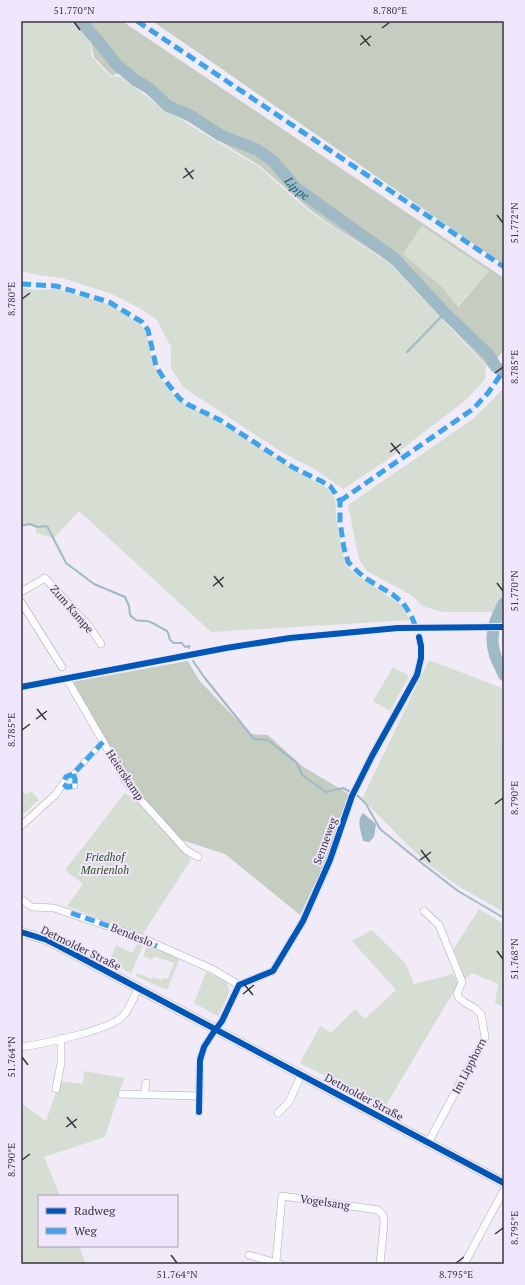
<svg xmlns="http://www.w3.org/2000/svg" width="525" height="1285" font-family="'PT Serif',serif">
<rect width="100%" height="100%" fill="#f0ebf6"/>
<!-- green -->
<g fill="#d6ddd3">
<polygon points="21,21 71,21 90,39 92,57 111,77 119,76 162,108 259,167 308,210 334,228 391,264 486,366 485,379 466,400 389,459 343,489 316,470 283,453 183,387 171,368 171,347 157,320 141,309 112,294 62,278 37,275 21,271"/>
<polygon points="422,226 489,271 457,307 441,286 403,254"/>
<polygon points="21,287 33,290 56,289 111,305 131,318 141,325 146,332 153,364 162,380 178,400 219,422 278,460 328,489 335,498 337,525 345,564 354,573 401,605 410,620 211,632 79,511 54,538 36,533 36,527 30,525 21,527"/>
<polygon points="504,388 504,594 492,612 443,612 422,606 413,596 367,571 359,559 348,505 473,419"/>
<polygon points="429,660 502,688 502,737 504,747 504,912 458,886 425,862 362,799"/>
<polygon points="393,667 409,676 390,711 373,701"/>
<polygon points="60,675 64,682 21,691 21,683"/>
<polygon points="23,791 26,795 31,791 39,800 21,816 21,793"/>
<polygon points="125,793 138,801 191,860 181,875 142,935 67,906 83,884 65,870"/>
<polygon points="479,909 504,924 504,1007 495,1003 498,984 472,973 465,979 453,950"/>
<polygon points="372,930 406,964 414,984 453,974 458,984 385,1107 300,1063 320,1026 331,1033 355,1009 365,1019 396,990 352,941"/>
<polygon points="138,941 144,944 131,973 109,963 116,945 133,953"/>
<polygon points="147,945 180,958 167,990 136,976 137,973 152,979 153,977 162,980 164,978 168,979 174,963 154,956 152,960 143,956"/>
<polygon points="206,972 226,981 230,991 218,1016 194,1003"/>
<polygon points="84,1071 124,1078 105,1137 44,1157 60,1196 39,1196 39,1246 79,1246 86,1264 21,1264 21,1103 46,1121 60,1081 83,1084"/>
</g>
<!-- forest -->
<g fill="#c5cdc1" fill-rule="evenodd">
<path d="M72 21H122L504 278V350L489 368 393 264 334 227 309 209 260 166 164 107 119 73 112 76 94 57 90 38ZM422 226 489 271 458 307 441 286 403 254Z"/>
<polygon points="152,21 504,21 504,265 196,51"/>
<polygon points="188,661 199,680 250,734 268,735 302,766 349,794 324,865 300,915 225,854 182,840 143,798 128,779 72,682"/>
</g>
<!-- water -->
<path fill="#9fb9c5" d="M363 813 376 824 374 837 369 842 363 841C361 831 356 821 363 813Z"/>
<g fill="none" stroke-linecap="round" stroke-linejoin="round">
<!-- stream -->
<g stroke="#9fb9c5" stroke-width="2">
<polyline points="407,352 445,313"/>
<path d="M21 526 30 524 37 527 47 526 66 563 94 584 125 597 129 606 130 615C138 623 138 620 147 621 150 621 165 630 167 631 169 634 169 637 170 640L174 643H182L185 647 189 646V648"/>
<polyline points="499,611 504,614"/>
<polyline points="193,661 204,677 254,739 268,740 297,763 302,775 326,792 343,788 358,796 366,804 380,829 423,864 458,891 504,918"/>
</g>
<!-- river -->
<g stroke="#9fb9c5" stroke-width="12">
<path id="s1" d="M80 21 99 42 116 64 135 80 149 88 168 106 191 116 220 135 258 150 273 161 296 188 395 259 445 313 489 355 496 367 504 372"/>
<path d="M504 603C495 618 489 637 495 655 497 661 501 668 504 675"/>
</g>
<!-- pedestrian casing -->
<g stroke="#b1acb6" stroke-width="6">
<polyline id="pedestrian" points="73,774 75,779 75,786 67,787 63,784 66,777 73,774 103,742"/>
</g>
<!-- minor casing -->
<g stroke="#b1acb6" stroke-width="8">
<g id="minor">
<polyline points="21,592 45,578 89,626 101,644"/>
<polyline points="21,602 62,667"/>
<polyline points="68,681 126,781 140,799 186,850 198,857"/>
<polyline points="21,826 55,795 63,784"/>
<polyline points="21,899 32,907 54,908 137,936 212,969 239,985"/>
<polyline points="424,911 439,925 462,982 457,994 459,998 464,1002 476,1009 481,1014 485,1037 428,1143"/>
<path d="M21 1047C42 1044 112 1030 124 1015 130 1008 134 997 138 988"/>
<polyline points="56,1089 61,1063 61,1038"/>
<polyline points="122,1094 199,1096"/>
<polyline points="144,1095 146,1083"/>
<polyline points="199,1112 200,1060 204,1047 213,1033 222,1021 239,985 273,971 303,921 330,860 352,796 372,756 417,675 421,658 421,646 419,637"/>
<polyline points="278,1113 289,1102 301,1075"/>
<polyline points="249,1255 280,1264"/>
<polyline points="276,1262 282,1196 378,1210 383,1215 384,1223 380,1264"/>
<polyline points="464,1264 504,1190"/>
</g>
</g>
<!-- tertiary casing -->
<g stroke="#b1acb6" stroke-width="10">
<polyline id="tertiary" points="21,932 47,940 59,946 504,1183"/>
</g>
<!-- pedestrian -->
<use href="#pedestrian" stroke="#fdfcfe" stroke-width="5"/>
<!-- minor -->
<use href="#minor" stroke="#fdfcfe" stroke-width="7"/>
<!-- tertiary -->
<use href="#tertiary" stroke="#fdfcfe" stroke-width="9"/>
<!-- quiet -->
<g stroke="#3fa3ec" stroke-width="5" stroke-dasharray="10 5" stroke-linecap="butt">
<polyline points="137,21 504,267"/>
<polyline points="21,284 56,286 63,288 109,302 142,322 148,330 156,366 164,379 180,399 187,404 220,420 294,468 321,481 330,486 335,493 340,501 340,522 344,548 348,562 356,570 365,578 392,594 403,603 411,615 417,630"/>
<polyline points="340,501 473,409 488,393 504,370"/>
<polyline points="73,774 75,779 75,786 67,787 63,784 66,777 73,774 103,742"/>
<polyline points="71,913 137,936 157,946"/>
</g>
<!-- cycleway casing -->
<g stroke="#efe6fb" stroke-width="8">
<g id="cycleway">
<polyline points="21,687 226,648 290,638 398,628 504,627"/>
<polyline points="21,932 47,940 59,946 504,1183"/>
<polyline points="199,1112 200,1060 204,1047 213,1033 222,1021 239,985 273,971 303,921 330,860 352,796 372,756 417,675 421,658 421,646 419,637"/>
</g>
</g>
<!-- cycleway -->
<use href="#cycleway" stroke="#0057b8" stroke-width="6"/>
</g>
<!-- ticks -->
<path fill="none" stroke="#39353f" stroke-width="1.5" d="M74 22 80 30M382 28 390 22M361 35 370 46M360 45 371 36M185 168 193 179M183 178 194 170M497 215 503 223M22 299 30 293M495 373 503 367M391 443 400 454M390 452 401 444M214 576 223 587M497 583 503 591M213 586 224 577M37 709 46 720M36 719 47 711M22 730 30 724M495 804 503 798M421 850 430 862M420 860 431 852M497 951 503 959M244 984 253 995M243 994 254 985M22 1057 28 1065M67 1117 76 1128M66 1127 77 1119M22 1160 30 1154M495 1234 503 1228M171 1255 177 1263M456 1263 464 1257"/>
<g text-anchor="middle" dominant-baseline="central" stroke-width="4" stroke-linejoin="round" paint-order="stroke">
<!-- street labels -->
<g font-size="11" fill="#39353f" stroke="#efe6fb">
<text transform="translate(72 609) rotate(49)">Zum Kampe</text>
<text transform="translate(125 775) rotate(56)">Heierskamp</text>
<text transform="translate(325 841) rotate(-70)">Senneweg</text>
<text transform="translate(132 935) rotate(22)">Bendeslo</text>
<text transform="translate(81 948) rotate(26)">Detmolder Straße</text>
<text transform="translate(469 1066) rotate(-63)">Im Lipphorn</text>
<text transform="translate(364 1097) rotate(28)">Detmolder Straße</text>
<text transform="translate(325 1202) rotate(8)">Vogelsang</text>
</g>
<!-- park labels -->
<g font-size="11" font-style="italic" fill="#2f491c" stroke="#efe6fb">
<text x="105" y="857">Friedhof<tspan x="105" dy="13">Marienloh</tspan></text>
</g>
<!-- water labels -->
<g font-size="12" font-style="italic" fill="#136174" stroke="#efe6fb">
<text stroke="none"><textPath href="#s1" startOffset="279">Lippe</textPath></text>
</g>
</g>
<!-- border -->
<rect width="525" height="1285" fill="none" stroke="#efe6fb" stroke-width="44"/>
<!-- legend -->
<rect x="38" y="1195" width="140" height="52" fill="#efe6fb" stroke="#a69fb0"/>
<rect x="46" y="1208" width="20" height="6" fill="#0057b8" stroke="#a69fb0"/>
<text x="74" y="1215" font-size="12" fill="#39353f">Radweg</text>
<rect x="46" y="1228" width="20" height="6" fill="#3fa3ec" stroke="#a69fb0"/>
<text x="74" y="1235" font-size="12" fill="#39353f">Weg</text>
<rect x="22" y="22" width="481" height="1241" fill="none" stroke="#39353f" stroke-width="1.5"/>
<g font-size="10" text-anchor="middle" fill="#39353f">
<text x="74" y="14">51.770°N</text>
<text x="390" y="14">8.780°E</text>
<text transform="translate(514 223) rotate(-90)" y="4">51.772°N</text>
<text transform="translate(11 299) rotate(-90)" y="4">8.780°E</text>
<text transform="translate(514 367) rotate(-90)" y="4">8.785°E</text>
<text transform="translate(514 591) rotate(-90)" y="4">51.770°N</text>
<text transform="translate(11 730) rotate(-90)" y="4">8.785°E</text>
<text transform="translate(514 798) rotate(-90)" y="4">8.790°E</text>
<text transform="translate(514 959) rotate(-90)" y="4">51.768°N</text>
<text transform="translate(11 1057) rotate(-90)" y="4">51.764°N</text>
<text transform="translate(11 1160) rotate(-90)" y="4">8.790°E</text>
<text transform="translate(514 1228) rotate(-90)" y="4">8.795°E</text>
<text x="177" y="1278">51.764°N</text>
<text x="456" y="1278">8.795°E</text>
</g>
</svg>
